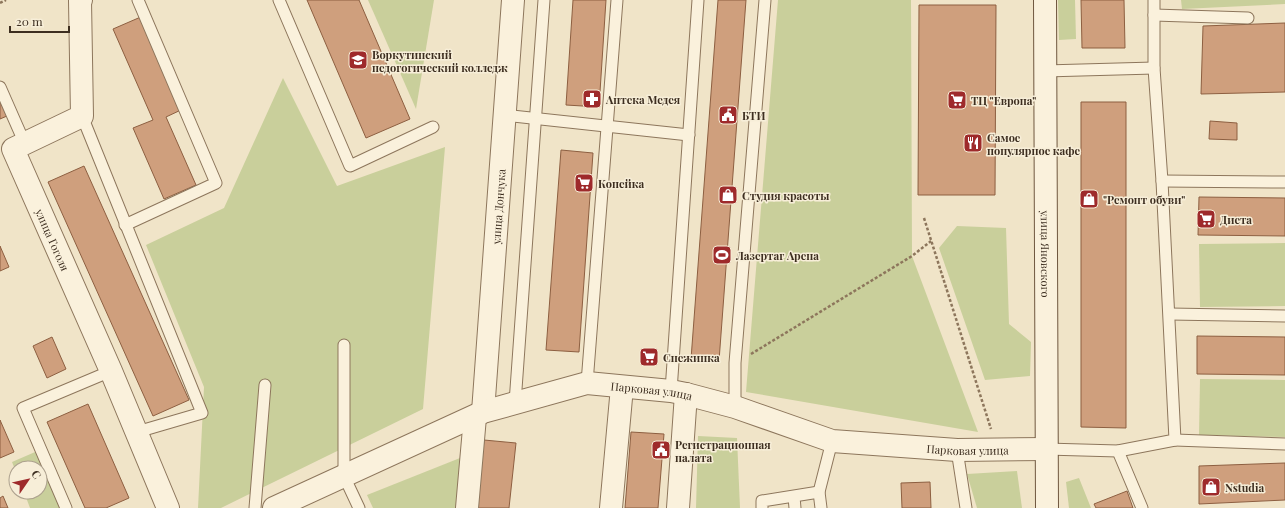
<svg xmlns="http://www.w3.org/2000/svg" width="1285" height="508" font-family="'Playfair Display',serif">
<rect width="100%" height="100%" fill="#f0e4c8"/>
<!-- green -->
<g fill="#c9cf9b">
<polygon points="368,0 434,0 416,109"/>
<polygon points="778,0 911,0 912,256 978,432 746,392"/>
<polygon points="1058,0 1075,0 1076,39 1059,40"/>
<polygon points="1181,0 1285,0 1285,4 1182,9"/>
<polygon points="283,78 337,186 445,147 423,409 221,508 198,508 204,387 146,245 224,208"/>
<polygon points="957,226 1006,228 1009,324 1031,342 1030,376 985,380 939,248"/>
<polygon points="1285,243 1285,306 1200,307 1199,244"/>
<polygon points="1200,379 1285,380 1285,437 1199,435"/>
<polygon points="698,436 737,438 740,508 696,508"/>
<polygon points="42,449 69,508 30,508 24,492 40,492 40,468 16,468 16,472 12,462"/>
<polygon points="460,458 457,508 373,508 367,495"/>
<polygon points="1017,471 1022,508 977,508 967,474"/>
<polygon points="1079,478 1091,508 1069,508 1066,482"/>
</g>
<!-- building -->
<g fill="#cf9f7d" stroke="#8d5f41">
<polygon points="307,0 359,0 410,119 366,138"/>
<polygon points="573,0 606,0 599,107 566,105"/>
<polygon points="718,0 746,0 719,361 691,359"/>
<polygon points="1081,0 1124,0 1125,48 1082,48"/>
<polygon points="919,5 996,5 995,195 918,195"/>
<polygon points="143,16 183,109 166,117 196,185 164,199 133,128 153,120 113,29"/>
<polygon points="1285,23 1285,92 1201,94 1203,26"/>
<polygon points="0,99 7,116 0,119"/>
<polygon points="1081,102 1126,102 1126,428 1081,427"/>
<polygon points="1210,121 1237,123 1237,140 1209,139"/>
<polygon points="561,150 593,153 579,352 546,350"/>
<polygon points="84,166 189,400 153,416 48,182"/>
<polygon points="1199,197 1285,198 1285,236 1198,235"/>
<polygon points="0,246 9,267 0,271"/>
<polygon points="1197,336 1285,337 1285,375 1197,374"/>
<polygon points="52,337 66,369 47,378 33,346"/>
<polygon points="88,404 129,498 106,508 85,508 47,422"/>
<polygon points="0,420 14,452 0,458"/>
<polygon points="631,432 664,434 658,508 625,508"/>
<polygon points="484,440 516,443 509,508 477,508"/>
<polygon points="1285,463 1285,500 1199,504 1199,466"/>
<polygon points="930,482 931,508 902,508 901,483"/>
<polygon points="1127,491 1133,508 1096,508 1094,504"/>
<polygon points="3,496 8,508 0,508 0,498"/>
</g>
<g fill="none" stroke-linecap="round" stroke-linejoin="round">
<!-- service casing -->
<g stroke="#8d765c" stroke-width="13">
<g id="service">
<polyline points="279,0 350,166 433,127"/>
<polyline points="1154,15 1248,18"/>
<polyline points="1045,71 1154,68"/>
<polyline points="0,87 25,144"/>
<polyline points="503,115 689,135"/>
<polyline points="82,116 202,413 137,432"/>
<polyline points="1162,181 1285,182"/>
<polyline points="125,225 216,183 138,0"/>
<polyline points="1170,314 1285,316"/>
<polyline points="344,345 344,476 359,508"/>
<polyline points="587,383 617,0"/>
<polyline points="671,391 698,0"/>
<polyline points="515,403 544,0"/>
<polyline points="735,407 735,363 765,0"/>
<polyline points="1175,440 1285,444"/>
<polyline points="1046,449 1118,451 1175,440 1162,181 1154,68 1154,0"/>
<polyline points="957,450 966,508"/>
<polyline points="1118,451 1142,508"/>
<polyline points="794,497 795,508"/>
<polyline points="66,508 23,408 111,371"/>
<polyline points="255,508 265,385"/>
<polyline points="762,508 762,501 819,492"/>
<polyline points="821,508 819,492 832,441"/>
</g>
</g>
<!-- minor casing -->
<g stroke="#8d765c" stroke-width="24">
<g id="minor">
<path id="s1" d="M81 0 80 1 82 116 13 149 111 371 168 508"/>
<path id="s2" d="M483 412 513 0"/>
<polyline points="467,508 475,417"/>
<polyline points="611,508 622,387"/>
<polyline points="678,508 686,394"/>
</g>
</g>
<!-- tertiary casing -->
<g stroke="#8d765c" stroke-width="24">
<g id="tertiary">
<path id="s3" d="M274 508 483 412 587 383 671 391 686 394 735 407 832 441 957 450 1046 449"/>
</g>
</g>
<!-- secondary casing -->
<g stroke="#6f573f" stroke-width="24">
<g id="secondary">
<path id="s4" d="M1045 0 1047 508"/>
</g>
</g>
<!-- path -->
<g stroke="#8d765c" stroke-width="2.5" stroke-dasharray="3 2" stroke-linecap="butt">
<polyline points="0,3 6,0"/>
<polyline points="924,218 991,429"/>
<polyline points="751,354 912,256 931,241"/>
</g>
<!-- service -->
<use href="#service" stroke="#faf1dc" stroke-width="11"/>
<!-- minor -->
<use href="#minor" stroke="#faf1dc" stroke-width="22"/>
<!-- tertiary -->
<use href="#tertiary" stroke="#faf1dc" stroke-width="22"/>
<!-- secondary -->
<use href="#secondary" stroke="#faf1dc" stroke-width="22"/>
</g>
<!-- icons -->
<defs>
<g id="university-square" transform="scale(1)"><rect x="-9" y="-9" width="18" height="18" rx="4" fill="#9e2a2b" stroke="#f7eed8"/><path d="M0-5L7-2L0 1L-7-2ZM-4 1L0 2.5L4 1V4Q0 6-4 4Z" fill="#fff"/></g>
<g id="pharmacy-square" transform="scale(1)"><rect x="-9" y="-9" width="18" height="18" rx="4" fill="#9e2a2b" stroke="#f7eed8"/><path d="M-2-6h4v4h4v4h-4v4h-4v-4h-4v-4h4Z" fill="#fff"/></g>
<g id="supermarket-square" transform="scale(1)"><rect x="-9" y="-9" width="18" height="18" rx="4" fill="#9e2a2b" stroke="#f7eed8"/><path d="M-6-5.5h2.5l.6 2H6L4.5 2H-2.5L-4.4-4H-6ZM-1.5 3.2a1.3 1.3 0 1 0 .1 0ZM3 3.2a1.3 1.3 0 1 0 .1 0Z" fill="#fff"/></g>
<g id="civic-square" transform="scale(1)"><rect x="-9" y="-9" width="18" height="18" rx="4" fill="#9e2a2b" stroke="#f7eed8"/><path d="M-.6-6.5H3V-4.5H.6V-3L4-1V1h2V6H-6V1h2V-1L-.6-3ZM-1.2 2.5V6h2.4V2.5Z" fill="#fff"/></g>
<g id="restaurant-square" transform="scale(1)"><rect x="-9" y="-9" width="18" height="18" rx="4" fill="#9e2a2b" stroke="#f7eed8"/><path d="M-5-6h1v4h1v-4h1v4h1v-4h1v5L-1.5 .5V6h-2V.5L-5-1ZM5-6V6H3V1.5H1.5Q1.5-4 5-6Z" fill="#fff"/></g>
<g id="shop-square" transform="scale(1)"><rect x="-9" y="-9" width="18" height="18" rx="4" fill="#9e2a2b" stroke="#f7eed8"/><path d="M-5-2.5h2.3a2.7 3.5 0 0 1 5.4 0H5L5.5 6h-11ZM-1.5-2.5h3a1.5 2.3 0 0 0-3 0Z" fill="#fff"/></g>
<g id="stadium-square" transform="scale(1)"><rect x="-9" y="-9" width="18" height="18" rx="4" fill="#9e2a2b" stroke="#f7eed8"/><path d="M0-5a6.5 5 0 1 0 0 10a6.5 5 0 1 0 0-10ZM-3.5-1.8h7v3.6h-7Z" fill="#fff"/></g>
</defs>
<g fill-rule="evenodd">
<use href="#university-square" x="358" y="60"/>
<use href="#pharmacy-square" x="592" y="99"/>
<use href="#supermarket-square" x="957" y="100"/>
<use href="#civic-square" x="728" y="115"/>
<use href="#restaurant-square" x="973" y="143"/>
<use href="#supermarket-square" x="584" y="183"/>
<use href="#shop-square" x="728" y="195"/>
<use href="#shop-square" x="1089" y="199"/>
<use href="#supermarket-square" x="1206" y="219"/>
<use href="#stadium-square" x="722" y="255"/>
<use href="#supermarket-square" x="649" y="357"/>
<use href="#civic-square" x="661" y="450"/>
<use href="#shop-square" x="1211" y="487"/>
</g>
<g text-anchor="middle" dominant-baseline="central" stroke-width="3" stroke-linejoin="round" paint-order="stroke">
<!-- poi labels -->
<g font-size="11" font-weight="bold" fill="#3d2e20" stroke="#f7eed8" text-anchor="start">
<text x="372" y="54">Воркутинский<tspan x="372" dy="13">педогогический колледж</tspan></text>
<text x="606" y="99">Аптека Медея</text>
<text x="971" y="100">ТЦ "Европа"</text>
<text x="742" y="115">БТИ</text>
<text x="987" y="137">Самое<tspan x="987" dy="13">популярное кафе</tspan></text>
<text x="598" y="183">Копейка</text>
<text x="742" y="195">Студия красоты</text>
<text x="1103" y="199">"Ремонт обуви"</text>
<text x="1220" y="219">Диета</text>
<text x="736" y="255">Лазертаг Арена</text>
<text x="663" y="357">Снежинка</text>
<text x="675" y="444">Регистрационная<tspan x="675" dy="13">палата</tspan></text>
<text x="1225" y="487">Nstudia</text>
</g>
<!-- street labels -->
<g font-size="11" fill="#3d2e20" stroke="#f7eed8">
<text stroke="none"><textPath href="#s2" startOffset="206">улица Дончука</textPath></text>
<text stroke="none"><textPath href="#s1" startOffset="292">улица Гоголя</textPath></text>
<text stroke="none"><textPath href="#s4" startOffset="254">улица Яновского</textPath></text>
<text stroke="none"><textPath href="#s3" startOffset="403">Парковая улица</textPath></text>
<text stroke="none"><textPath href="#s3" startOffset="727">Парковая улица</textPath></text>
</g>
</g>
<!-- north arrow -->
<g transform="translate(28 480) rotate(56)"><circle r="19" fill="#f7eed8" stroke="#ada18e"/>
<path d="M0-3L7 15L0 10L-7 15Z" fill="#9e2a2b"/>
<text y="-6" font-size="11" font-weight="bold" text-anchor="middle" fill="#3d2e20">С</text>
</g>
<!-- scale -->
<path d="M10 26v6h59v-6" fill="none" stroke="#3d2e20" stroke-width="2"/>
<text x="16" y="26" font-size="12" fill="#3d2e20" stroke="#f7eed8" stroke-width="3" paint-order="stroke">20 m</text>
</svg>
